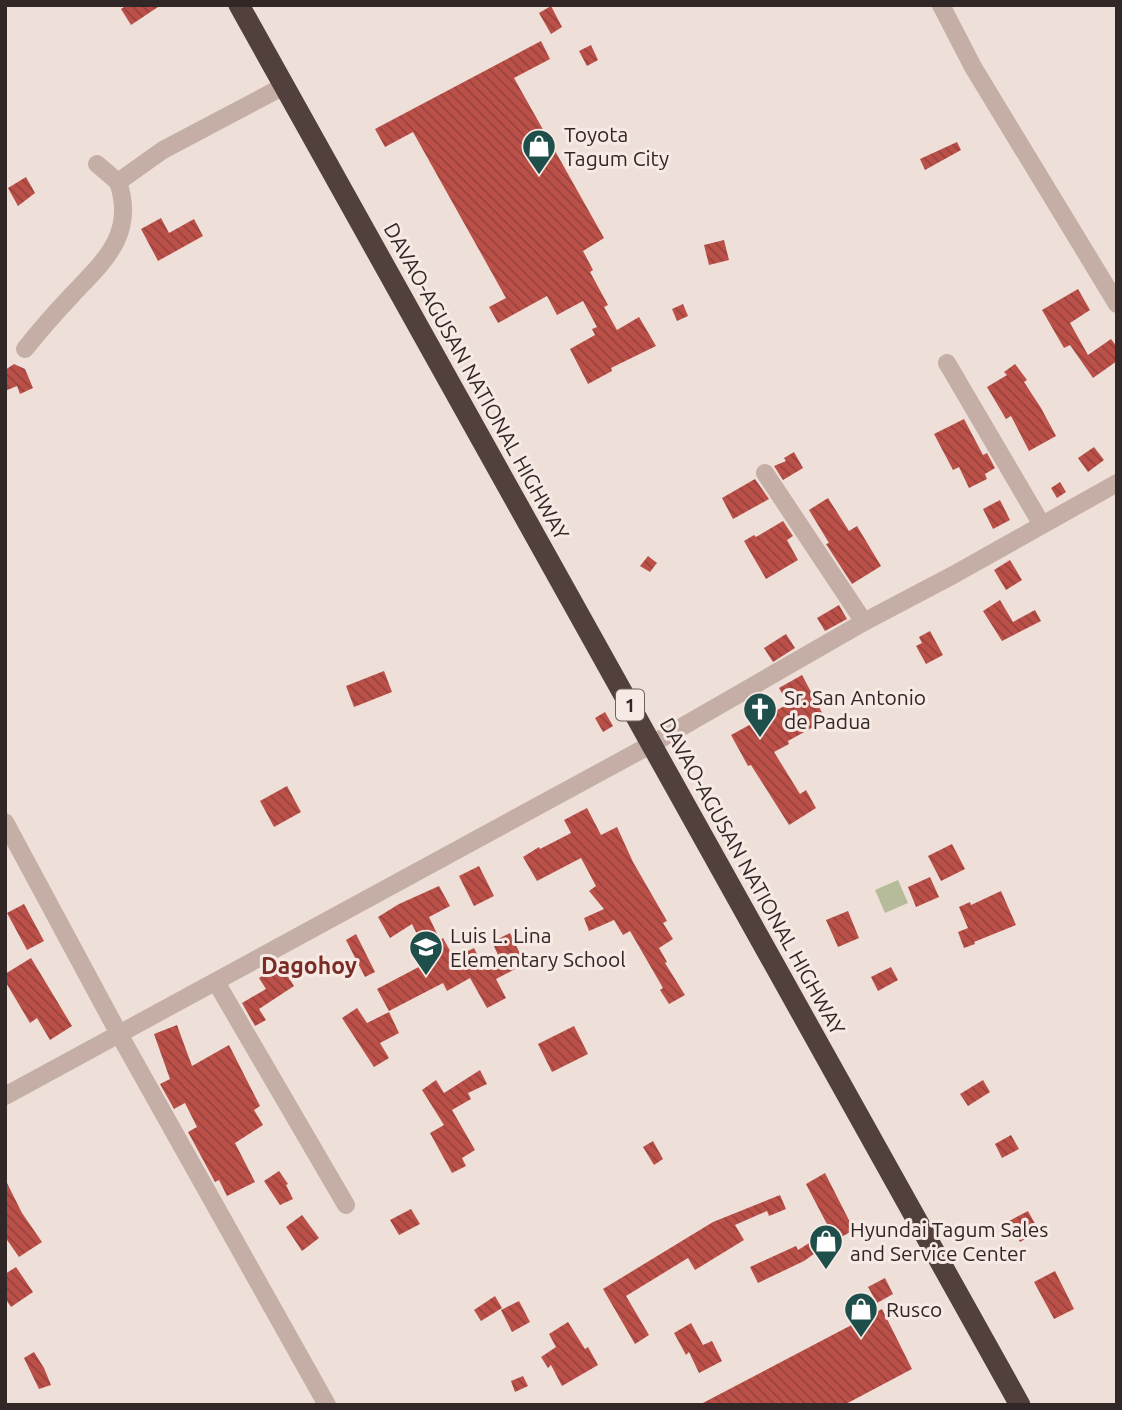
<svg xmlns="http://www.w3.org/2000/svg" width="1122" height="1410" font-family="Ubuntu,sans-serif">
<defs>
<pattern id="building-back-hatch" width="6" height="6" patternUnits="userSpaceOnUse" patternTransform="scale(1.75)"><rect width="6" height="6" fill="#bb5049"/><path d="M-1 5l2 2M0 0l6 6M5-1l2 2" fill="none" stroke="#99423d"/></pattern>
</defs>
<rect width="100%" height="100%" fill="#eee0d8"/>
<!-- pitch -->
<polygon fill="#b6bc9a" points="898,880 908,903 885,913 875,890"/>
<!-- building -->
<g fill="url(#building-back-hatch)">
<polygon points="127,5 161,5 131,25 121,9"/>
<polygon points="551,6 562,27 551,34 539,13"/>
<polygon points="541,41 550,59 514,78 604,238 583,251 593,270 590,272 608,305 604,307 617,330 639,317 656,346 611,368 612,371 588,384 570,349 595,335 592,329 597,327 583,301 557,315 547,296 498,323 489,307 506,298 413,132 385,147 375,129"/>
<polygon points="591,45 598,60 587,66 579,51"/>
<polygon points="957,142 961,150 925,170 920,159"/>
<polygon points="26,177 35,193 18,206 8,188"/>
<polygon points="161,218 169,233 194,219 203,236 158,261 141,229"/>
<polygon points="724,240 729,260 709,265 704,245"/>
<polygon points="1078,289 1090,310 1070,323 1088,355 1111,339 1117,347 1117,361 1093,378 1070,345 1064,348 1042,310"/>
<polygon points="683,304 688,316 677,321 672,309"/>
<polygon points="14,364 25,369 33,388 20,394 17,386 5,391 5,370"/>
<polygon points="1015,364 1027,380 1024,382 1041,408 1056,436 1029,451 1011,416 1006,419 987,387 1007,375 1004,372"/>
<polygon points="964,419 983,455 987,453 995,468 985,474 987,479 969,488 959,467 953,470 934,434"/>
<polygon points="1094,447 1104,460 1088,472 1078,458"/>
<polygon points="794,452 803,468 783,480 774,466 786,461 784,458"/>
<polygon points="755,479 769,499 733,519 722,498"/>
<polygon points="1060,482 1066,492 1057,498 1051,488"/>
<polygon points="828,498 849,531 857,526 881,566 852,584 826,544 829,543 809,510"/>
<polygon points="1000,500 1010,520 993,529 983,509"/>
<polygon points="783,521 793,536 787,540 798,560 766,579 744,541 754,535 756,537"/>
<polygon points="648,556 657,563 650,572 640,566"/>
<polygon points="1010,560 1022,580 1006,590 994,570"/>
<polygon points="1000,600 1013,622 1035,610 1041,621 1002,641 983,611"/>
<polygon points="839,605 847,619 825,631 817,618"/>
<polygon points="930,631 943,655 926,664 916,646 922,643 919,637"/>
<polygon points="786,634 795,648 773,662 764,648"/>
<polygon points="384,671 392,692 354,707 346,686"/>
<polygon points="802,675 826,720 788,741 789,744 774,752 800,794 806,790 816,808 789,825 751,765 748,766 731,735 788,704 779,688"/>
<polygon points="605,712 613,726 603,732 595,718"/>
<polygon points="287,786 301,812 274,827 260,801"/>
<polygon points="587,808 601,835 617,827 633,862 667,921 663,923 673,939 659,948 667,962 665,963 685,995 669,1004 660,990 663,988 630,931 623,935 614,920 589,931 584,918 604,909 589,891 596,886 581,858 537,881 523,857 539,847 540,849 571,833 564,820"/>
<polygon points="952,844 965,869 941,881 928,856"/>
<polygon points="479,866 494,896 474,906 459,876"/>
<polygon points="930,877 939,897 916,907 908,887"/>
<polygon points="439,886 450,906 429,917 440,940 443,938 454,958 474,948 483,966 499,957 492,942 510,933 525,964 496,979 506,998 487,1008 470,978 447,991 443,983 389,1011 377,989 430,961 412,924 390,938 378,917 399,904"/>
<polygon points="1001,891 1016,925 974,942 975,944 964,948 958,932 968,928 959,907 970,902 971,905"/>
<polygon points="24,904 44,941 27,950 7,913"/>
<polygon points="848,911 859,938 838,947 826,920"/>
<polygon points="356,934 375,972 365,977 346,940"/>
<polygon points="31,958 72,1026 50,1040 37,1018 30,1023 5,981 5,974"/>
<polygon points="280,964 294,986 259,1009 266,1020 255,1026 242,1003 266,989 259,978"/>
<polygon points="891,967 898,980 878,991 871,977"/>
<polygon points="357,1008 367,1023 389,1012 399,1033 380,1043 389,1058 374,1067 342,1018"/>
<polygon points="177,1025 192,1066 229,1045 260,1106 254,1110 263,1125 235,1143 255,1182 227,1196 219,1180 215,1182 188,1132 197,1127 185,1103 174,1109 160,1084 170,1079 154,1034"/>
<polygon points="574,1026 588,1054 552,1072 538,1044"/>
<polygon points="480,1070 487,1084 468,1093 471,1099 452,1110 475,1150 462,1158 466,1166 452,1173 430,1133 444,1125 422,1090 436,1080 444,1093"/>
<polygon points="983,1080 990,1092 968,1106 960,1094"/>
<polygon points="1011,1135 1019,1149 1002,1158 995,1144"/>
<polygon points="653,1141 663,1159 654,1165 643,1147"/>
<polygon points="279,1171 288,1184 286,1185 293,1199 280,1205 264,1181"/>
<polygon points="825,1173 854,1230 825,1246 804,1261 758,1283 750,1267 796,1246 798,1250 830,1230 806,1184"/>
<polygon points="5,1179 22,1213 42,1242 19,1257 5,1237"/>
<polygon points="780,1195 786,1209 769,1216 767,1211 735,1225 744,1240 695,1270 688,1258 626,1296 649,1335 635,1344 603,1289 713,1222"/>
<polygon points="411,1209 420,1224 399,1235 390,1220"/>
<polygon points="1028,1211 1039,1231 1020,1242 1009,1221"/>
<polygon points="302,1215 319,1238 302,1251 286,1227"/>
<polygon points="16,1267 33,1292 11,1307 5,1298 5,1274"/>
<polygon points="1055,1271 1074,1309 1054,1319 1034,1282"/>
<polygon points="885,1278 893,1294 877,1303 868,1287"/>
<polygon points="495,1296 502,1308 481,1321 474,1310"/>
<polygon points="519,1301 530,1322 512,1332 501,1310"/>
<polygon points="882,1309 912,1369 844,1405 699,1405"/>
<polygon points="568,1322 585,1349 588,1347 598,1365 562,1386 551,1365 548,1368 541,1357 556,1347 549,1334"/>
<polygon points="691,1323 703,1345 712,1341 722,1361 699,1373 689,1352 686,1355 674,1333"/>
<polygon points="34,1352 44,1368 51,1385 39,1389 24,1358"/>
<polygon points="523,1376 528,1386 515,1392 511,1381"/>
</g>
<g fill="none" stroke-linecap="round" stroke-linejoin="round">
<!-- minor -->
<g stroke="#c5aea5" stroke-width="18">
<polyline points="941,5 973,67 1117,304"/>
<polyline points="97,164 118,182 163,150 284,86"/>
<path d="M25 349C40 330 55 313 72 295 104 261 136 234 118 182"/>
<polyline points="947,363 1042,525"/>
<polyline points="765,473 864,622"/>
<polyline points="5,822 119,1034 327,1405"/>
<polyline points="216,982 346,1205"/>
<polyline points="5,1096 652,744 864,622 955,574 1117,483"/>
</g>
<!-- highway -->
<polyline stroke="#52403d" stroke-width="21" points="239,5 1020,1405"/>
</g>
<!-- icons -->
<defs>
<g id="shop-pin" transform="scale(1.75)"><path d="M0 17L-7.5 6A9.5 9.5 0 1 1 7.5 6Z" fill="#1f4f4a" stroke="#f7eae4"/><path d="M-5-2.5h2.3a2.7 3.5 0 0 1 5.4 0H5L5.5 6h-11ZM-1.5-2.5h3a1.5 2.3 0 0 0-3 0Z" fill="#fff"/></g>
<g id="church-pin" transform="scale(1.75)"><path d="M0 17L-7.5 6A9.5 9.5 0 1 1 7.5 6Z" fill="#1f4f4a" stroke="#f7eae4"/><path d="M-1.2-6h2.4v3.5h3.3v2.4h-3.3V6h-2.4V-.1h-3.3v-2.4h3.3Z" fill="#fff"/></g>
<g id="school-pin" transform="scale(1.75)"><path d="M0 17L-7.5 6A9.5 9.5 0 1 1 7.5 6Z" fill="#1f4f4a" stroke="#f7eae4"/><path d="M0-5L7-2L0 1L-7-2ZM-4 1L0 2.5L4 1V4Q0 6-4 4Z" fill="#fff"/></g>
</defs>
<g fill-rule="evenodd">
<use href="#shop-pin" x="539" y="146"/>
<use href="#church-pin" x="760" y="709"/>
<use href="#school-pin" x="426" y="947"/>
<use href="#shop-pin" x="826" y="1241"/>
<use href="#shop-pin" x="861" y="1309"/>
</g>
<g text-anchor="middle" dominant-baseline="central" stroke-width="6" stroke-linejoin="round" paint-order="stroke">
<!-- shield labels -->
<rect fill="#f7eae4" stroke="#6c625f" stroke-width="2" x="616" y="689.5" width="28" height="31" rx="5"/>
<g font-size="19" font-weight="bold" fill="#312726">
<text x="630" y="705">1</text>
</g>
<!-- poi labels -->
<g font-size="21" fill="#312726" stroke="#f7eae4" text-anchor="start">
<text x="564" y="134">Toyota<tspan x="564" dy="24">Tagum City</tspan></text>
<text x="784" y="697">Sr. San Antonio<tspan x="784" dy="24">de Padua</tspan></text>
<text x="450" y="935">Luis L. Lina<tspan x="450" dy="24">Elementary School</tspan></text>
<text x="850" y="1229">Hyundai Tagum Sales<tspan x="850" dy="24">and Service Center</tspan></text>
<text x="886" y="1309">Rusco</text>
</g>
<!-- street labels -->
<g font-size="21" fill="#312726" stroke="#f7eae4">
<text transform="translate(477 381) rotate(61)">DAVAO-AGUSAN NATIONAL HIGHWAY</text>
<text transform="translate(753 876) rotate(61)">DAVAO-AGUSAN NATIONAL HIGHWAY</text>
</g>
<!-- neighbourhood labels -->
<g font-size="23" font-weight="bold" fill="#792b26" stroke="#f7eae4">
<text x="309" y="965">Dagohoy</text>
</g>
</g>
<!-- border -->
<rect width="1122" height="1410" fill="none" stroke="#312726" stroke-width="14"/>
</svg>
